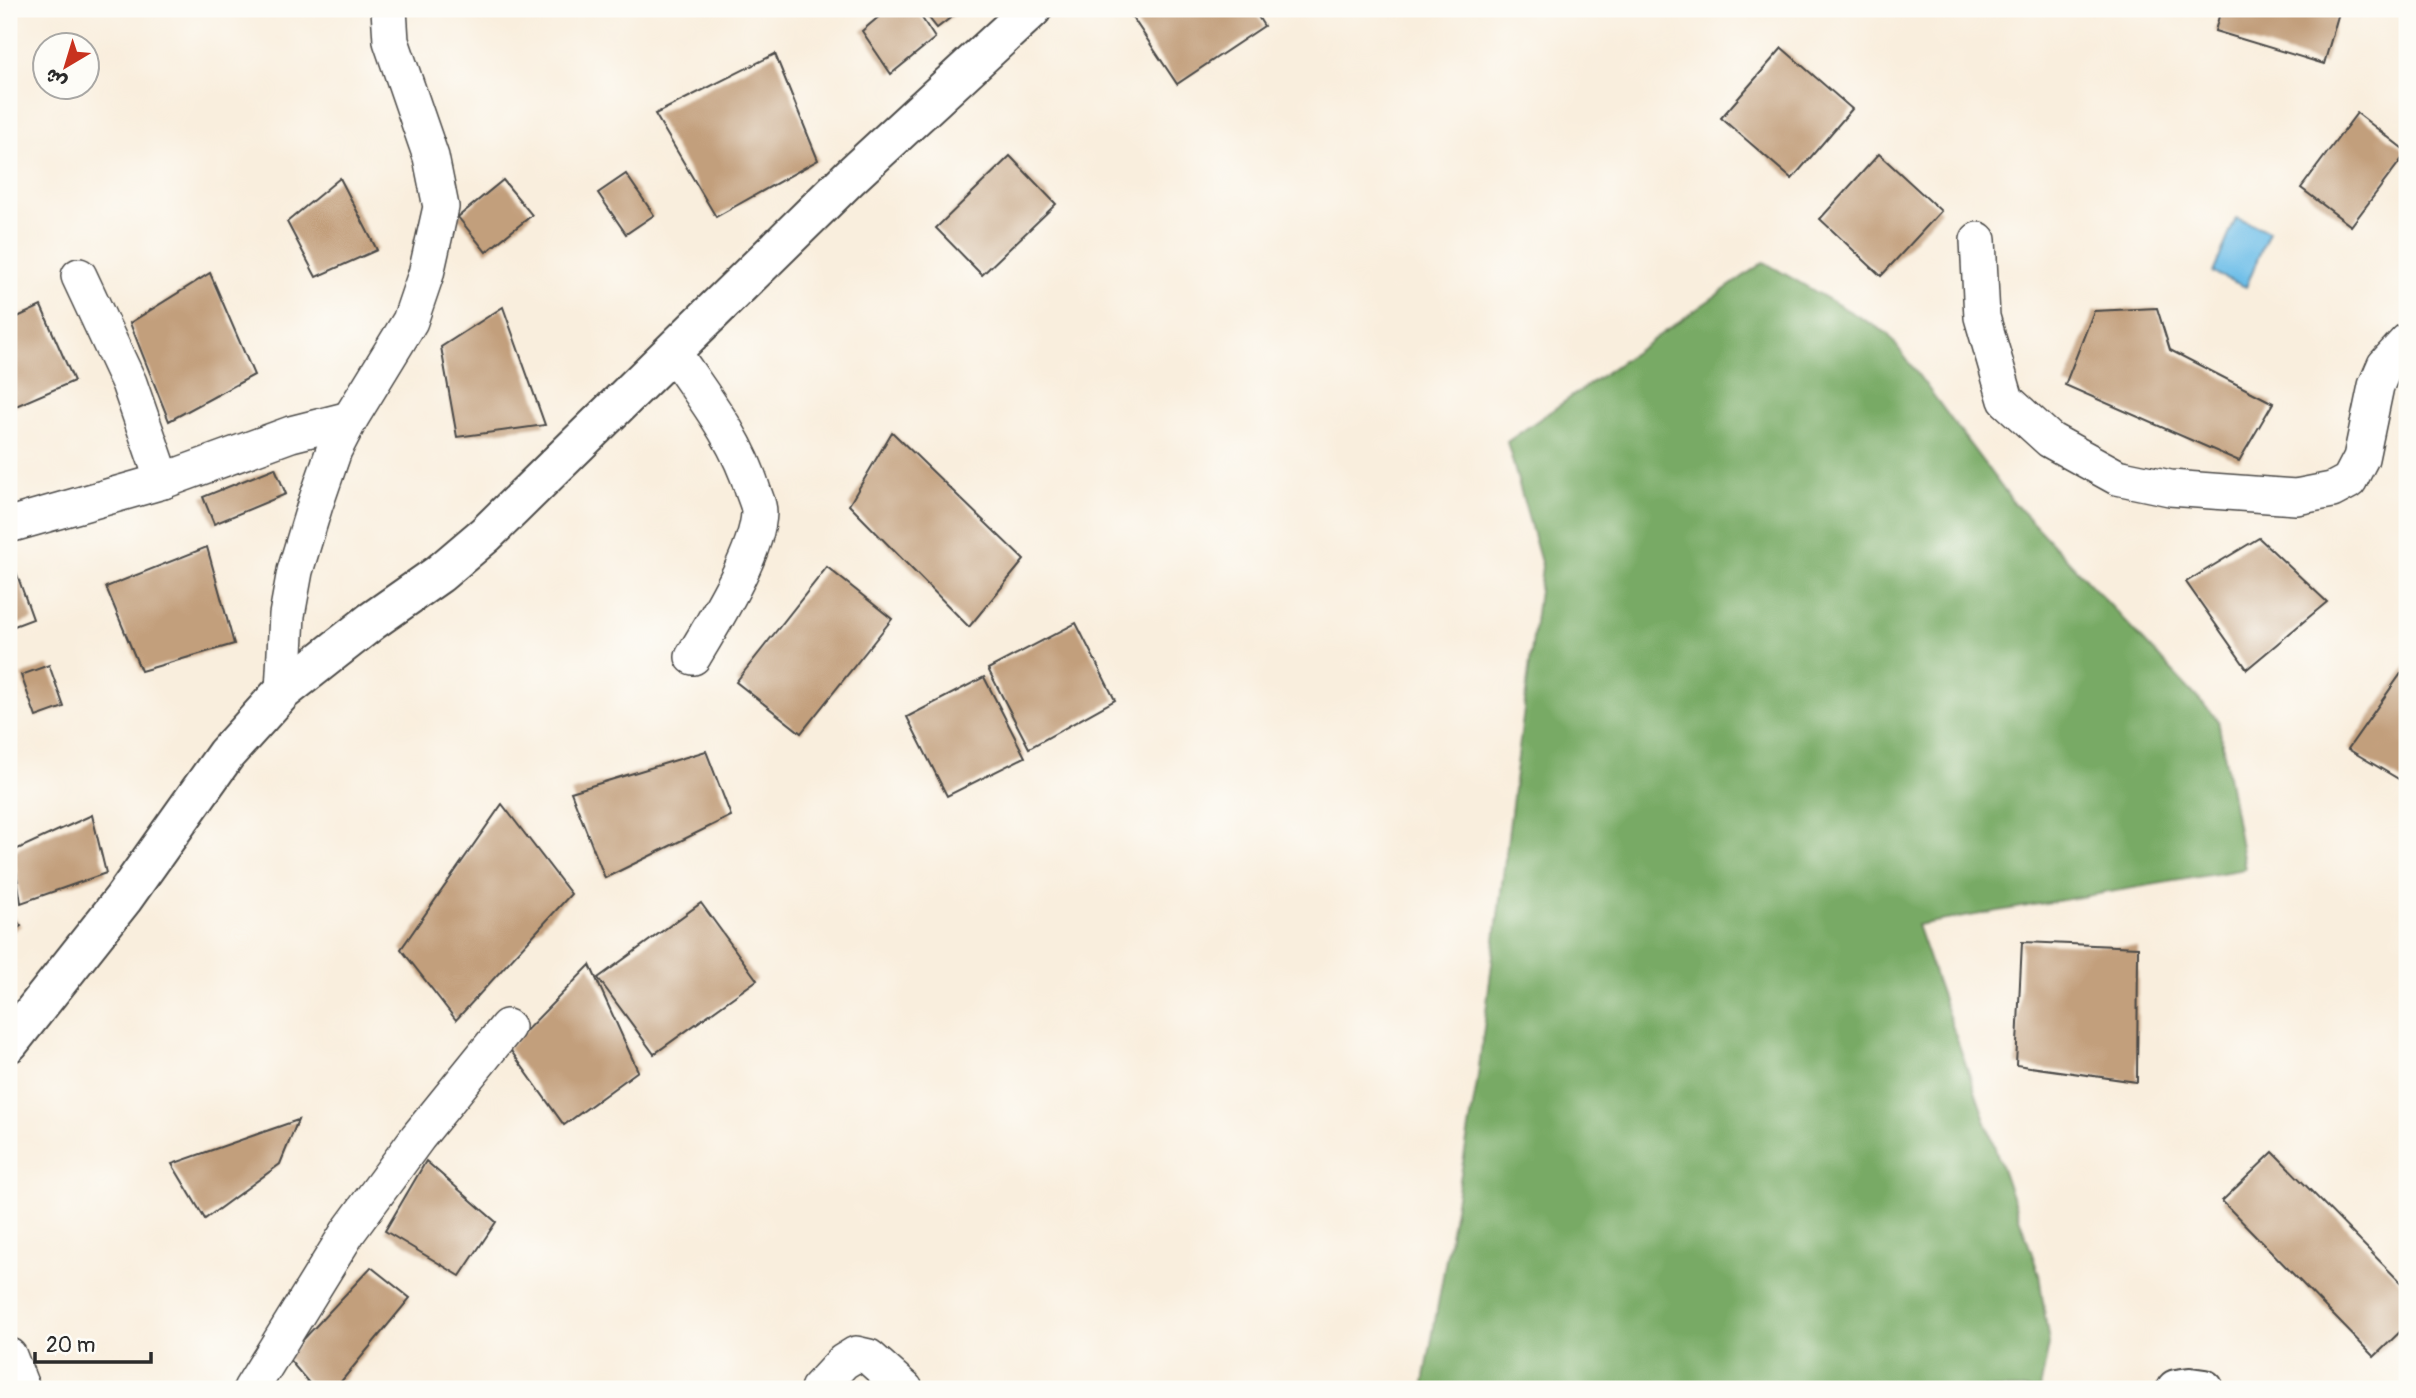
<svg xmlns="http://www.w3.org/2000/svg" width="2416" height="1398" font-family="Pangolin,'Playpen Sans Arabic',sans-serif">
<rect width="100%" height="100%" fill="#fdfcf7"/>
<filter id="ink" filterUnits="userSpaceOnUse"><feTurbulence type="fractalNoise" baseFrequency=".0143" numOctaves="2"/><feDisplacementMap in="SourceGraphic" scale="14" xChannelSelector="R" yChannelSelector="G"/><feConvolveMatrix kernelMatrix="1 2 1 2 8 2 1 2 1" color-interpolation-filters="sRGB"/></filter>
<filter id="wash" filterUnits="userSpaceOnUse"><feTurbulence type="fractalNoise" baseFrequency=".00686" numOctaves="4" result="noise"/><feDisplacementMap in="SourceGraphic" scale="28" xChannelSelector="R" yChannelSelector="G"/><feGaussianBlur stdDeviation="1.57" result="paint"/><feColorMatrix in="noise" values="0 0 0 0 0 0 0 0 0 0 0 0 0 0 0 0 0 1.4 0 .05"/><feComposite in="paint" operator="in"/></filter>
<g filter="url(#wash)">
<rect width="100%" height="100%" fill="#f9eedd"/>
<!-- forest -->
<polygon fill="#78aa65" stroke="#526a48" stroke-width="2" points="1764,262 1887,333 2012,501 2218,720 2245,869 1917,925 2039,1274 2049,1344 2040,1389 1423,1389 1477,1083 1542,566 1507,442"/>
<!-- water -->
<polygon fill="#6dbee8" stroke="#4c748a" stroke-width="2" points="2236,218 2269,231 2246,287 2213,273"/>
<g id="blocks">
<!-- building -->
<g fill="#c29f7b">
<polygon points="888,9 916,9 935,38 891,74 862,31"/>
<polygon points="922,9 962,9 937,28"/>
<polygon points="1127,9 1253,9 1264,26 1177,84"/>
<polygon points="2221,9 2340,9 2324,64 2215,31"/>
<polygon points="1782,48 1852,109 1792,179 1721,118"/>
<polygon points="775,54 818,160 716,217 655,114"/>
<polygon points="2357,113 2407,152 2351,226 2301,188"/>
<polygon points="1879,154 1941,211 1881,276 1820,219"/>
<polygon points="1010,156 1056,204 982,275 936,228"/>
<polygon points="626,174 654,215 626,234 598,193"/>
<polygon points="340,178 377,250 316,277 287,222"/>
<polygon points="503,180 532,215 486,252 458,217"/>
<polygon points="210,273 254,375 169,421 130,323"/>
<polygon points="41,306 74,381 9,409 9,321"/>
<polygon points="503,307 545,425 457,437 441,347"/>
<polygon points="2157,308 2170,350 2273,403 2239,461 2065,385 2094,311"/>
<polygon points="892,432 1024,560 969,627 849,505"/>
<polygon points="275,468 286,494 214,524 203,497"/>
<polygon points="2259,538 2327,602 2247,669 2186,582"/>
<polygon points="207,547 234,644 141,671 106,587"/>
<polygon points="827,567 892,619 801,733 736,682"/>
<polygon points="15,569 33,619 9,628 9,571"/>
<polygon points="1076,623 1115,700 1029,748 988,669"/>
<polygon points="49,665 64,707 36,717 21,675"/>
<polygon points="2407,665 2407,784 2348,749"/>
<polygon points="984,677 1025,757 947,796 907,717"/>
<polygon points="706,751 731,816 605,878 571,792"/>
<polygon points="502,804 571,894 456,1020 401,949"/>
<polygon points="92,815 106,873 21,903 13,851"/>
<polygon points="701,903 757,980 654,1054 598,978"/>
<polygon points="9,911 21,926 9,934"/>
<polygon points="2022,942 2138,947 2137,1082 2016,1065"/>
<polygon points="590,965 638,1071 564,1125 509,1048"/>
<polygon points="298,1120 280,1164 205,1219 172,1164"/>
<polygon points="2273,1152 2407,1289 2407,1325 2374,1357 2222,1201"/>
<polygon points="426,1161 496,1222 460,1276 385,1231"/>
<polygon points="371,1267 410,1298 335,1389 314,1389 287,1357"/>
</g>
</g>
</g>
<g filter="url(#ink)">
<use href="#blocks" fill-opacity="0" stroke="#4a4846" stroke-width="2"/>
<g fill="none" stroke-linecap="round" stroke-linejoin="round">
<!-- minor casing -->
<g stroke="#4a4846" stroke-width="38">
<g id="minor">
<polyline points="1978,240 1982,317 2006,400 2050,440 2117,477 2170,488 2296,497 2332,490 2349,481 2361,458 2376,386 2385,365 2407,341"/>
<polyline points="79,276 129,383 163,481"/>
<path d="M673 352C703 396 738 440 753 491 755 497 759 505 759 512 758 552 714 622 693 657"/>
<polyline points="9,525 163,481 291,434 350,419"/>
<polyline points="283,691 287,615 295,571 315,505 334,450 350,419 410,321 426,274 441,207 431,157 391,41 389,9"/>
<polyline points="9,1356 22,1389"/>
<polyline points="251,1389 348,1232 418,1137 507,1027"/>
<polyline points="818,1389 843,1362 856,1354 869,1357 905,1389"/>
</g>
</g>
<!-- tertiary casing -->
<g stroke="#4a4846" stroke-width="42">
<g id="tertiary">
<polyline points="9,1043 123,899 226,754 283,691 372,621 439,574 486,534 850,177 1032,9"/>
<polyline points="2176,1389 2190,1387 2204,1389"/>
</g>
</g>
<!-- minor -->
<use href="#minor" stroke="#fff" stroke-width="35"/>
<!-- tertiary -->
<use href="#tertiary" stroke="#fff" stroke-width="38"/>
</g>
</g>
<!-- margin -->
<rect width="2416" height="1398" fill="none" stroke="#fdfcf7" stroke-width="35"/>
<!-- north arrow -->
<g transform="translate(66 66) rotate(218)"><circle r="33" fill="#fdfcf7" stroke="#a9a8a5" stroke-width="2"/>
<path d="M0-5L12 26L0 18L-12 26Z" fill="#c8321e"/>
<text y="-10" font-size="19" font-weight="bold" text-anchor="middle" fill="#2b2b2b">ش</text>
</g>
<!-- scale -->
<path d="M35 1352v10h116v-10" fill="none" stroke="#2b2b2b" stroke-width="3.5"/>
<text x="46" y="1352" font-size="21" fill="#2b2b2b" stroke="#fdfcf7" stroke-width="5" paint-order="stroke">20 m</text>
</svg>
